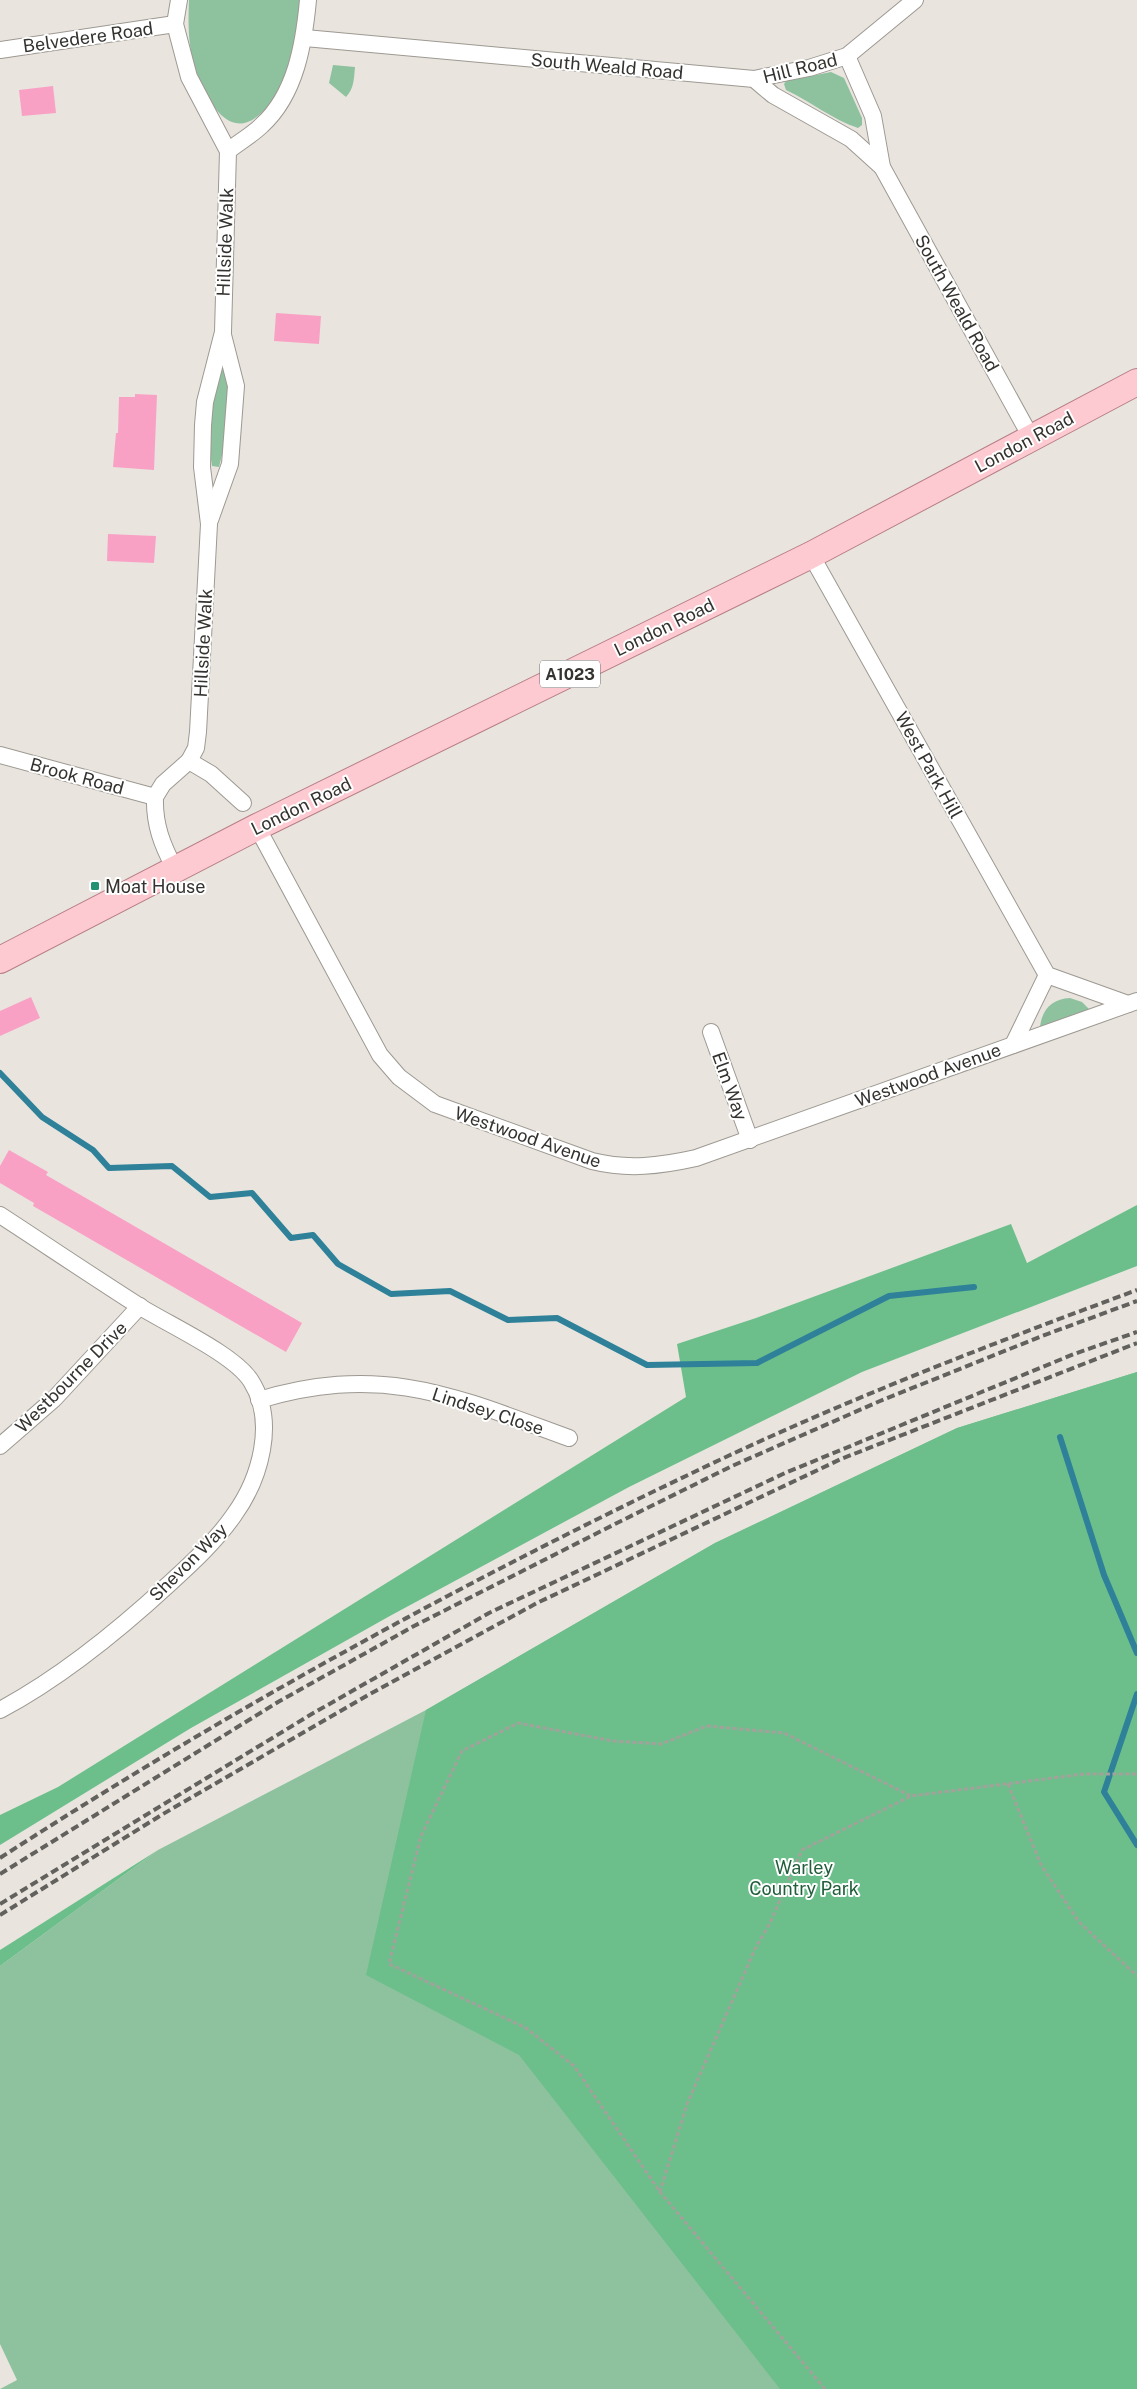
<svg xmlns="http://www.w3.org/2000/svg" width="1137" height="2389" font-family="'Public Sans',sans-serif">
<rect width="100%" height="100%" fill="#e9e5de"/>
<!-- green -->
<g fill="#8ec29f">
<path d="M189 0H301C297 30 293 69 277 96 273 102 265 110 259 115 227 143 204 95 195 68 188 46 188 23 189 0Z"/>
<path d="M333 65 355 67C354 78 354 89 346 97L329 83Z"/>
<path d="M831 72 844 78 862 118V125L858 128C833 120 810 101 786 90L784 84 786 81Z"/>
<path d="M225 360C231 396 229 431 219 467L212 466 208 439 212 386Z"/>
<path d="M1070 998 1082 1002 1090 1010 1040 1027C1042 1009 1052 999 1070 998Z"/>
<polygon points="1137,1372 1137,2389 0,2389 17,2380 0,2344 0,1966 158,1850 426,1710 715,1543 957,1428"/>
</g>
<!-- forest -->
<g fill="#6cbf8a">
<polygon points="1137,1205 1137,1266 862,1372 629,1487 388,1617 191,1728 0,1845 0,1815 58,1787 686,1397 677,1344 756,1318 1011,1224 1027,1263"/>
<polygon points="1137,1372 1137,2389 780,2389 519,2055 366,1975 426,1710 715,1543 957,1428"/>
<polygon points="158,1850 0,1966 0,1950"/>
</g>
<g fill="none" stroke-linecap="round" stroke-linejoin="round">
<!-- stream -->
<g stroke="#2e8199" stroke-width="6">
<polyline points="0,1073 42,1117 93,1150 109,1168 172,1166 210,1197 252,1193 291,1238 313,1235 338,1264 391,1294 450,1291 508,1320 557,1318 647,1365 757,1363 889,1296 974,1287"/>
<polyline points="1060,1437 1104,1575 1137,1653"/>
<polyline points="1137,1694 1104,1792 1137,1845"/>
</g>
</g>
<!-- building -->
<g fill="#f9a1c5">
<polygon points="53,86 56,113 22,116 19,90"/>
<polygon points="276,313 321,316 319,344 274,341"/>
<polygon points="135,394 157,395 154,470 113,467 116,433 118,433 119,397 135,397"/>
<polygon points="108,534 156,536 154,563 107,561"/>
<polygon points="31,997 40,1018 0,1036 0,1011"/>
<polygon points="9,1150 48,1172 46,1175 302,1323 286,1352 33,1206 34,1203 0,1183 0,1166"/>
</g>
<g fill="none" stroke-linecap="round" stroke-linejoin="round">
<!-- minor casing -->
<g stroke="#9d9992" stroke-width="18">
<g id="minor">
<polyline points="179,0 175,24 189,77 228,151 223,332 205,402 203,425 202,467 209,524 198,732 196,748 189,761"/>
<polyline points="305,38 754,79 773,95 851,139 882,167 1032,439"/>
<polyline points="0,50 175,24"/>
<polyline points="847,56 873,116 882,167"/>
<polyline points="754,79 809,68 847,56 915,0"/>
<path d="M228 151C239 142 252 135 262 125 296 94 304 43 308 0"/>
<polyline points="210,520 230,464 236,386 223,335"/>
<polyline points="811,555 1047,975 1128,1004"/>
<path d="M0 755 155 797C154 824 162 845 175 869"/>
<polyline points="155,797 163,784 189,761 211,774 243,803"/>
<path d="M257 827 380 1055 399 1077 435 1104 592 1161C628 1170 660 1166 696 1158L1137 1001"/>
<polyline points="711,1032 750,1140"/>
<polyline points="1013,1045 1047,975"/>
<path d="M0 1215C46 1245 92 1276 139 1306 167 1324 234 1354 251 1381 277 1422 260 1479 234 1515 216 1541 192 1563 169 1584 118 1631 62 1677 0 1710"/>
<path d="M259 1400C383 1363 454 1396 569 1438"/>
<polyline points="0,1446 54,1399 140,1306"/>
</g>
</g>
<!-- primary casing -->
<g stroke="#b77e86" stroke-width="28">
<polyline id="primary" points="0,960 257,827 811,555 1137,382"/>
</g>
<!-- path -->
<g stroke="#a4a19c" stroke-width="3" stroke-dasharray="4 2.5" stroke-linecap="butt">
<polyline points="1008,1784 1041,1865 1079,1922 1137,1976"/>
<polyline points="660,2192 687,2104 755,1949 770,1923 802,1850 911,1796 1084,1774 1137,1774"/>
<polyline points="825,2389 660,2192 574,2066 526,2028 389,1964 421,1836 462,1751 518,1723 613,1741 661,1744 707,1726 784,1733 911,1796"/>
</g>
<!-- minor -->
<use href="#minor" stroke="#fff" stroke-width="16"/>
<!-- primary -->
<use href="#primary" stroke="#fecad2" stroke-width="26"/>
<!-- rail -->
<g stroke="#63615d" stroke-width="4" stroke-dasharray="8 4" stroke-linecap="butt">
<path d="M0 1858C232 1708 477 1574 728 1456 861 1394 999 1341 1137 1290"/>
<polyline points="0,1874 278,1702 414,1626 617,1523 732,1466 880,1401 1042,1336 1137,1301"/>
<polyline points="0,1904 310,1715 489,1613 785,1473 1074,1354 1137,1332"/>
<polyline points="0,1915 163,1814 368,1695 537,1603 841,1459 1137,1343"/>
</g>
</g>
<!-- markers -->
<rect fill="#219172" stroke="#fff" stroke-width="2" x="90" y="881" width="10" height="10" rx="2.5"/>
<g text-anchor="middle" dominant-baseline="central" stroke-width="4" stroke-linejoin="round" paint-order="stroke">
<!-- shield labels -->
<rect fill="#fff" stroke="#71706e" stroke-width="1" x="540" y="660.5" width="60" height="27" rx="4"/>
<g font-size="16" font-weight="bold" fill="#343330">
<text x="570" y="674">A1023</text>
</g>
<!-- street labels -->
<g font-size="18" fill="#343330" stroke="#fff">
<text transform="translate(88 37) rotate(-8)">Belvedere Road</text>
<text transform="translate(607 66) rotate(5)">South Weald Road</text>
<text transform="translate(800 68) rotate(-14)">Hill Road</text>
<text transform="translate(225 242) rotate(-88)">Hillside Walk</text>
<text transform="translate(957 303) rotate(61)">South Weald Road</text>
<text transform="translate(1024 442) rotate(-28)">London Road</text>
<text transform="translate(664 627) rotate(-26)">London Road</text>
<text transform="translate(203 643) rotate(-87)">Hillside Walk</text>
<text transform="translate(929 765) rotate(61)">West Park Hill</text>
<text transform="translate(77 776) rotate(15)">Brook Road</text>
<text transform="translate(301 806) rotate(-26)">London Road</text>
<text transform="translate(928 1075) rotate(-20)">Westwood Avenue</text>
<text transform="translate(730 1086) rotate(70)">Elm Way</text>
<text transform="translate(528 1137) rotate(19)">Westwood Avenue</text>
<text transform="translate(71 1377) rotate(-45)">Westbourne Drive</text>
<text transform="translate(488 1411) rotate(18)">Lindsey Close</text>
<text transform="translate(188 1562) rotate(-45)">Shevon Way</text>
</g>
<!-- poi labels -->
<g font-size="18" fill="#343330" stroke="#fff" text-anchor="start">
<text x="105" y="886">Moat House</text>
</g>
<!-- park labels -->
<g font-size="18" fill="#215e3a" stroke="#fff">
<text x="804" y="1867">Warley<tspan x="804" dy="21">Country Park</tspan></text>
</g>
</g>
</svg>
